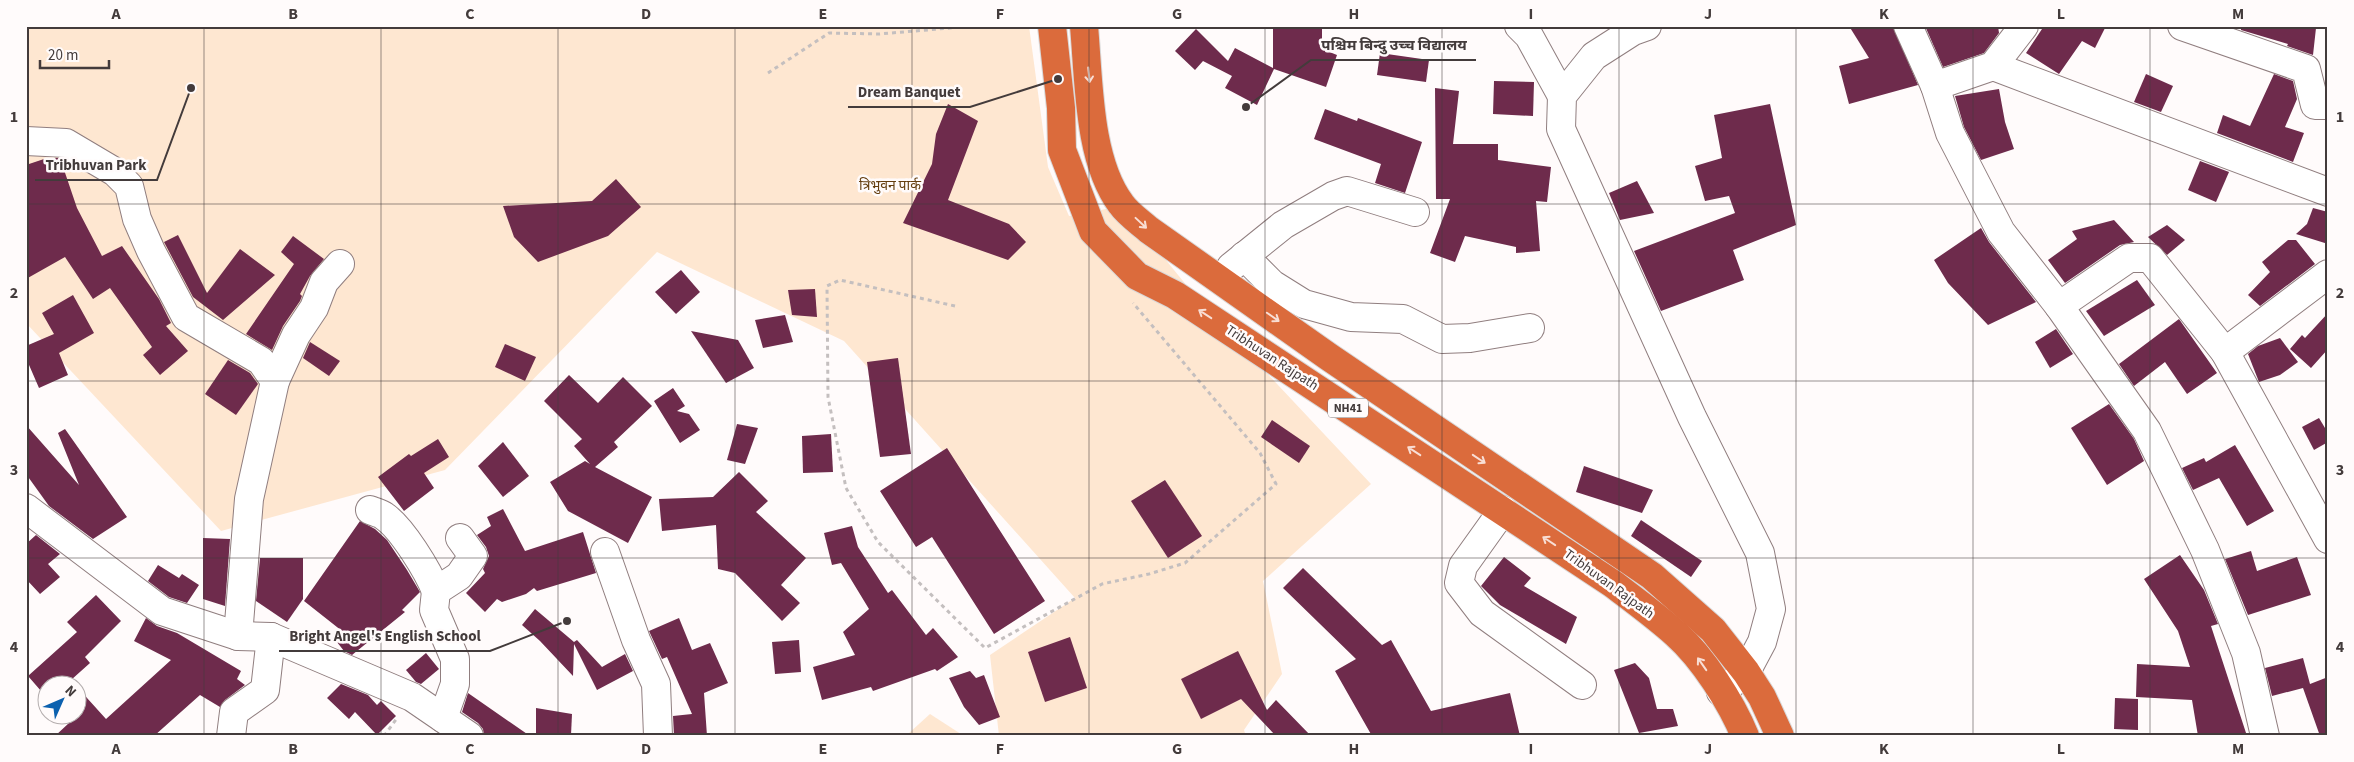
<svg xmlns="http://www.w3.org/2000/svg" width="2354" height="762" font-family="'Source Sans 3','Noto Sans Devanagari',sans-serif">
<rect width="100%" height="100%" fill="#fffbfb"/>
<!-- green -->
<g fill="#fee7d1">
<polygon points="26,26 1029,26 1048,167 1069,216 1122,206 1200,302 1371,484 1263,581 1282,674 1244,730 1246,736 999,736 990,655 1075,598 844,341 657,252 445,470 221,531 26,323"/>
<polygon points="930,714 964,736 909,736 908,734"/>
</g>
<!-- building -->
<g fill="#6e2b4c">
<polygon points="1273,26 1322,26 1322,49 1337,55 1326,87 1274,69 1257,105 1225,88 1232,76 1203,61 1195,70 1175,51 1196,29 1228,61 1235,48 1273,68"/>
<polygon points="1849,26 1893,26 1918,85 1849,104 1839,66 1869,58"/>
<polygon points="1925,26 1998,26 1999,33 1984,53 1943,67"/>
<polygon points="2044,26 2106,26 2095,48 2082,41 2059,74 2026,53"/>
<polygon points="2241,26 2316,28 2313,55 2287,46 2288,44 2241,30"/>
<polygon points="1380,53 1429,60 1426,82 1377,75"/>
<polygon points="2146,74 2173,86 2161,112 2134,102"/>
<polygon points="2274,74 2293,81 2297,99 2285,127 2304,133 2293,162 2217,133 2223,115 2250,126"/>
<polygon points="1494,81 1534,82 1533,116 1493,114"/>
<polygon points="1435,88 1459,91 1453,144 1498,144 1498,160 1551,167 1547,202 1536,201 1540,251 1516,253 1516,247 1465,236 1455,262 1430,253 1450,199 1436,199"/>
<polygon points="1999,89 2005,122 2014,149 1981,160 1964,127 1955,96"/>
<polygon points="948,104 978,121 948,200 1009,224 1026,242 1008,260 903,223 932,164 936,134"/>
<polygon points="1770,104 1796,225 1733,250 1744,280 1661,311 1634,251 1735,213 1729,196 1705,201 1695,166 1722,158 1714,115"/>
<polygon points="1325,109 1357,121 1358,118 1422,142 1405,193 1375,183 1381,164 1314,139"/>
<polygon points="47,158 60,158 77,208 102,256 122,246 159,299 171,323 166,326 188,351 160,375 143,355 152,347 110,288 93,299 65,257 26,279 26,165"/>
<polygon points="2200,161 2229,172 2216,202 2188,190"/>
<polygon points="616,179 641,207 608,236 538,262 514,237 503,206 592,201"/>
<polygon points="1637,181 1654,213 1620,220 1609,193"/>
<polygon points="2313,208 2328,212 2328,244 2296,234 2307,224"/>
<polygon points="2114,220 2134,242 2120,245 2065,283 2048,260 2077,239 2072,231"/>
<polygon points="2167,225 2185,240 2167,255 2148,237"/>
<polygon points="1981,228 1989,242 2036,302 1988,325 1948,283 1934,260"/>
<polygon points="178,235 207,293 240,249 275,275 223,320 193,297 164,242"/>
<polygon points="293,236 324,259 310,276 300,294 302,296 300,301 283,326 272,350 246,334 294,264 281,252"/>
<polygon points="2288,240 2296,240 2315,264 2260,306 2248,295 2270,272 2262,262"/>
<polygon points="681,270 700,292 676,314 655,292"/>
<polygon points="2137,280 2155,305 2104,336 2086,311"/>
<polygon points="815,289 817,317 792,315 788,290"/>
<polygon points="73,295 94,333 59,353 68,375 39,388 26,358 26,346 54,334 42,313"/>
<polygon points="2328,313 2328,349 2311,368 2290,349 2302,335 2305,338"/>
<polygon points="785,315 793,342 763,348 755,320"/>
<polygon points="2179,319 2217,373 2187,394 2165,362 2134,386 2119,364"/>
<polygon points="2056,329 2073,354 2050,368 2035,342"/>
<polygon points="691,331 738,340 754,368 726,383"/>
<polygon points="2280,338 2298,362 2280,375 2259,382 2248,354 2258,346"/>
<polygon points="310,342 340,361 329,376 303,358"/>
<polygon points="505,344 536,357 525,381 495,367"/>
<polygon points="898,358 911,454 880,457 867,362"/>
<polygon points="228,360 250,373 258,384 236,415 205,394"/>
<polygon points="569,375 598,403 623,377 652,406 614,442 618,447 595,467 652,497 628,543 568,511 550,482 585,461 590,464 574,446 582,439 544,401"/>
<polygon points="673,388 685,406 677,411 689,414 700,430 680,443 654,401"/>
<polygon points="2109,404 2134,439 2144,461 2107,485 2071,428"/>
<polygon points="2319,418 2328,433 2328,442 2314,450 2302,427"/>
<polygon points="1272,420 1310,446 1299,463 1261,437"/>
<polygon points="737,424 758,428 745,464 727,460"/>
<polygon points="26,425 79,485 58,433 65,429 127,517 93,539 49,506 26,474"/>
<polygon points="831,434 833,472 803,473 802,436"/>
<polygon points="438,439 449,457 424,473 434,488 404,511 378,477 409,454 411,456"/>
<polygon points="503,442 529,476 503,497 478,466"/>
<polygon points="2235,445 2274,511 2247,526 2219,478 2193,490 2182,468 2204,458 2206,462"/>
<polygon points="947,448 1045,601 994,634 932,537 916,547 880,491"/>
<polygon points="1584,466 1653,490 1642,513 1576,492"/>
<polygon points="739,472 768,501 756,512 806,558 781,585 800,603 782,621 735,573 718,569 716,525 662,531 659,499 713,497"/>
<polygon points="1165,480 1202,536 1168,558 1131,501"/>
<polygon points="503,509 525,551 583,532 596,573 537,591 534,588 526,594 502,602 497,599 485,612 466,593 485,573 483,569 489,556 486,547 477,535 491,526 487,517"/>
<polygon points="1641,520 1702,561 1691,577 1631,536"/>
<polygon points="360,521 375,529 387,540 407,570 420,592 402,610 405,612 352,655 344,651 333,637 342,631 304,601"/>
<polygon points="852,526 858,547 888,593 892,590 926,635 933,628 958,657 937,671 935,669 873,691 871,687 822,700 813,667 855,655 843,632 869,609 841,563 832,565 824,533"/>
<polygon points="36,535 60,554 48,564 60,577 40,594 26,579 26,544"/>
<polygon points="203,538 230,539 225,606 203,599"/>
<polygon points="2251,551 2257,571 2297,557 2311,595 2248,615 2225,559"/>
<polygon points="2180,555 2204,590 2218,624 2211,626 2247,736 2198,736 2192,700 2136,697 2137,664 2190,667 2178,631 2144,579"/>
<polygon points="1504,557 1531,578 1524,586 1577,617 1566,644 1500,605 1481,586"/>
<polygon points="260,558 303,558 303,599 287,622 256,601"/>
<polygon points="158,565 179,578 182,574 199,585 187,603 169,597 148,581"/>
<polygon points="1303,568 1382,645 1391,640 1431,711 1510,693 1520,736 1372,736 1335,671 1356,659 1283,588"/>
<polygon points="96,595 121,621 85,657 90,663 71,680 75,684 48,684 48,699 28,676 77,632 67,622"/>
<polygon points="535,609 574,642 577,640 602,667 625,654 633,671 597,690 574,644 573,676 540,641 522,625"/>
<polygon points="146,618 157,626 177,633 241,671 237,679 245,685 225,700 220,707 200,695 154,736 55,736 69,723 62,714 78,714 78,688 106,719 171,660 134,641"/>
<polygon points="679,618 692,650 710,643 728,683 704,693 707,736 674,736 673,716 692,714 667,657 662,659 649,631"/>
<polygon points="1070,637 1087,688 1045,702 1028,652"/>
<polygon points="799,640 801,672 775,674 772,642"/>
<polygon points="1238,651 1267,710 1276,700 1311,736 1276,736 1241,699 1201,719 1181,679"/>
<polygon points="426,653 439,669 421,684 416,682 406,670"/>
<polygon points="2303,658 2310,684 2328,677 2328,736 2320,736 2303,688 2272,696 2265,668"/>
<polygon points="1635,663 1649,678 1657,709 1673,709 1678,726 1639,733 1614,670"/>
<polygon points="970,671 976,678 984,675 1000,717 979,725 964,707 949,678"/>
<polygon points="341,684 368,695 377,705 381,701 396,716 377,735 355,712 349,719 327,698"/>
<polygon points="468,693 530,736 484,736 483,729 478,723 462,712"/>
<polygon points="2115,698 2138,699 2138,730 2114,729"/>
<polygon points="536,708 572,714 571,735 536,734"/>
</g>
<g fill="none" stroke-linecap="round" stroke-linejoin="round">
<!-- minor casing -->
<g stroke="#907e7f" stroke-width="30">
<g id="minor">
<polyline points="1519,26 1529,36 1562,96"/>
<polyline points="1647,26 1633,31 1594,56 1562,96 1561,129 1692,417 1760,553 1771,609 1762,642 1746,672 1721,692"/>
<polyline points="1908,26 1935,86 1993,66 2024,26"/>
<polyline points="2182,26 2306,69 2315,105 2328,105"/>
<polyline points="1993,66 2328,192"/>
<polyline points="1935,86 1950,133 2001,232 2059,306 2129,258 2150,258 2225,352 2328,274"/>
<polyline points="26,141 66,143 115,172 129,186 137,219 151,251 186,317 261,361 275,381 249,499 238,636"/>
<polyline points="1244,256 1272,284 1304,304 1351,317 1403,319 1442,339 1470,338 1530,328"/>
<polyline points="1231,267 1283,225 1333,196 1347,191 1415,212"/>
<polyline points="2059,306 2147,431 2205,550 2246,653 2265,736"/>
<polyline points="2225,352 2328,539"/>
<polyline points="275,381 296,335 314,308 324,282 340,264"/>
<polyline points="26,508 162,611 238,636 271,637 412,697 469,736"/>
<path d="M370 510C374 512 380 513 384 516 402 528 428 571 436 591"/>
<polyline points="1503,510 1463,566 1459,583 1482,613 1582,685"/>
<polyline points="605,552 636,640 656,684 658,736"/>
<polyline points="443,718 455,684 455,659 434,610 436,591 459,576 473,556 460,538"/>
<polyline points="231,736 234,712 265,690 271,637"/>
</g>
</g>
<!-- highway casing -->
<g stroke="#d9d8d8" stroke-width="30">
<g id="highway">
<path d="M1052 26 1061 108 1062 150 1093 231 1137 276 1175 295 1613 584C1634 600 1656 616 1676 634 1703 658 1731 702 1745 736"/>
<path d="M1084 26C1089 81 1088 160 1121 204 1128 214 1140 222 1149 230L1329 357 1652 576 1713 630 1746 672 1762 697 1780 736"/>
</g>
</g>
<!-- path -->
<g stroke="#c4bfbf" stroke-width="3" stroke-dasharray="4 4" stroke-linecap="butt">
<polyline points="768,73 829,33 879,34 974,26"/>
<polyline points="955,306 840,280 827,286 828,397 846,488 878,542 985,648 1102,584 1149,574 1185,563 1276,484 1260,453 1133,303"/>
<polyline points="384,736 397,718"/>
</g>
<!-- minor -->
<use href="#minor" stroke="#fff" stroke-width="28"/>
<!-- highway -->
<use href="#highway" stroke="#db6b3c" stroke-width="28"/>
</g>
<!-- one-way arrows -->
<defs><path id="oneway-shaft" d="M-6 0H5M1.5-3L5.5 0L1.5 3" fill="none" stroke-width="1.6" stroke-linecap="round" stroke-linejoin="round" transform="scale(1.25)"/></defs>
<g stroke="#f8ded5">
<use href="#oneway-shaft" transform="translate(1089 75) rotate(84)"/>
<use href="#oneway-shaft" transform="translate(1141 223) rotate(43)"/>
<use href="#oneway-shaft" transform="translate(1205 314) rotate(-147)"/>
<use href="#oneway-shaft" transform="translate(1273 317) rotate(35)"/>
<use href="#oneway-shaft" transform="translate(1414 451) rotate(-147)"/>
<use href="#oneway-shaft" transform="translate(1479 459) rotate(34)"/>
<use href="#oneway-shaft" transform="translate(1549 541) rotate(-146)"/>
<use href="#oneway-shaft" transform="translate(1702 664) rotate(-125)"/>
</g>
<!-- grid -->
<path fill="none" stroke="#433b3b" stroke-width="1" stroke-opacity="0.55" d="M204 26V736M381 26V736M558 26V736M735 26V736M912 26V736M1089 26V736M1265 26V736M1442 26V736M1619 26V736M1796 26V736M1973 26V736M2150 26V736M26 204H2328M26 381H2328M26 558H2328"/>
<g text-anchor="middle" dominant-baseline="central" stroke-width="5" stroke-linejoin="round" paint-order="stroke">
<!-- shield labels -->
<rect fill="#fffbfb" stroke="#7b7575" stroke-width="1" x="1328" y="398.5" width="40" height="19" rx="4"/>
<g font-size="12" font-weight="bold" fill="#433b3b">
<text x="1348" y="408">NH41</text>
</g>
<!-- park labels -->
<g font-size="14" fill="#643e0f" stroke="#fffbfb">
<text x="890" y="186">त्रिभुवन पार्क</text>
</g>
<!-- street labels -->
<g font-size="14" fill="#433b3b" stroke="#fffbfb">
<text transform="translate(1272 358) rotate(33)">Tribhuvan Rajpath</text>
<text transform="translate(1609 584) rotate(36)">Tribhuvan Rajpath</text>
</g>
</g>
<!-- callouts -->
<path fill="none" stroke="#433b3b" stroke-width="2" d="M1246 107L1311 60H1476M1058 79L970 107H848M191 88L157 180H35M567 621L490 651H279"/>
<g fill="#433b3b" stroke="#fffbfb" stroke-width="2">
<circle cx="1246" cy="107" r="5"/>
<circle cx="1058" cy="79" r="5"/>
<circle cx="191" cy="88" r="5"/>
<circle cx="567" cy="621" r="5"/>
</g>
<g font-size="15" text-anchor="middle" font-weight="bold" fill="#433b3b" stroke="#fffbfb" stroke-width="5" stroke-linejoin="round" paint-order="stroke">
<text x="1394" y="50">पश्चिम बिन्दु उच्च विद्यालय</text>
<text x="909" y="97">Dream Banquet</text>
<text x="96" y="170">Tribhuvan Park</text>
<text x="385" y="641">Bright Angel's English School</text>
</g>
<!-- border -->
<rect width="2354" height="762" fill="none" stroke="#fffbfb" stroke-width="55"/>
<!-- north arrow -->
<g transform="translate(62 700) rotate(45)"><circle r="24" fill="#fffbfb" stroke="#b4aeae"/>
<path d="M0-4L9 19L0 12L-9 19Z" fill="#0c61af"/>
<text y="-8" font-size="14" font-weight="bold" text-anchor="middle" fill="#433b3b">N</text>
</g>
<!-- scale -->
<path d="M40 60v8h69v-8" fill="none" stroke="#433b3b" stroke-width="2.5"/>
<text x="48" y="60" font-size="15" fill="#433b3b" stroke="#fffbfb" stroke-width="4" paint-order="stroke">20 m</text>
<rect x="28" y="28" width="2298" height="706" fill="none" stroke="#433b3b" stroke-width="2"/>
<g font-size="16" text-anchor="middle" font-weight="bold" fill="#433b3b">
<text x="116" y="19">A</text>
<text x="293" y="19">B</text>
<text x="470" y="19">C</text>
<text x="646" y="19">D</text>
<text x="823" y="19">E</text>
<text x="1000" y="19">F</text>
<text x="1177" y="19">G</text>
<text x="1354" y="19">H</text>
<text x="1531" y="19">I</text>
<text x="1708" y="19">J</text>
<text x="1884" y="19">K</text>
<text x="2061" y="19">L</text>
<text x="2238" y="19">M</text>
<text x="14" y="122">1</text>
<text x="2340" y="122">1</text>
<text x="14" y="298">2</text>
<text x="2340" y="298">2</text>
<text x="14" y="475">3</text>
<text x="2340" y="475">3</text>
<text x="14" y="652">4</text>
<text x="2340" y="652">4</text>
<text x="116" y="754">A</text>
<text x="293" y="754">B</text>
<text x="470" y="754">C</text>
<text x="646" y="754">D</text>
<text x="823" y="754">E</text>
<text x="1000" y="754">F</text>
<text x="1177" y="754">G</text>
<text x="1354" y="754">H</text>
<text x="1531" y="754">I</text>
<text x="1708" y="754">J</text>
<text x="1884" y="754">K</text>
<text x="2061" y="754">L</text>
<text x="2238" y="754">M</text>
</g>
</svg>
